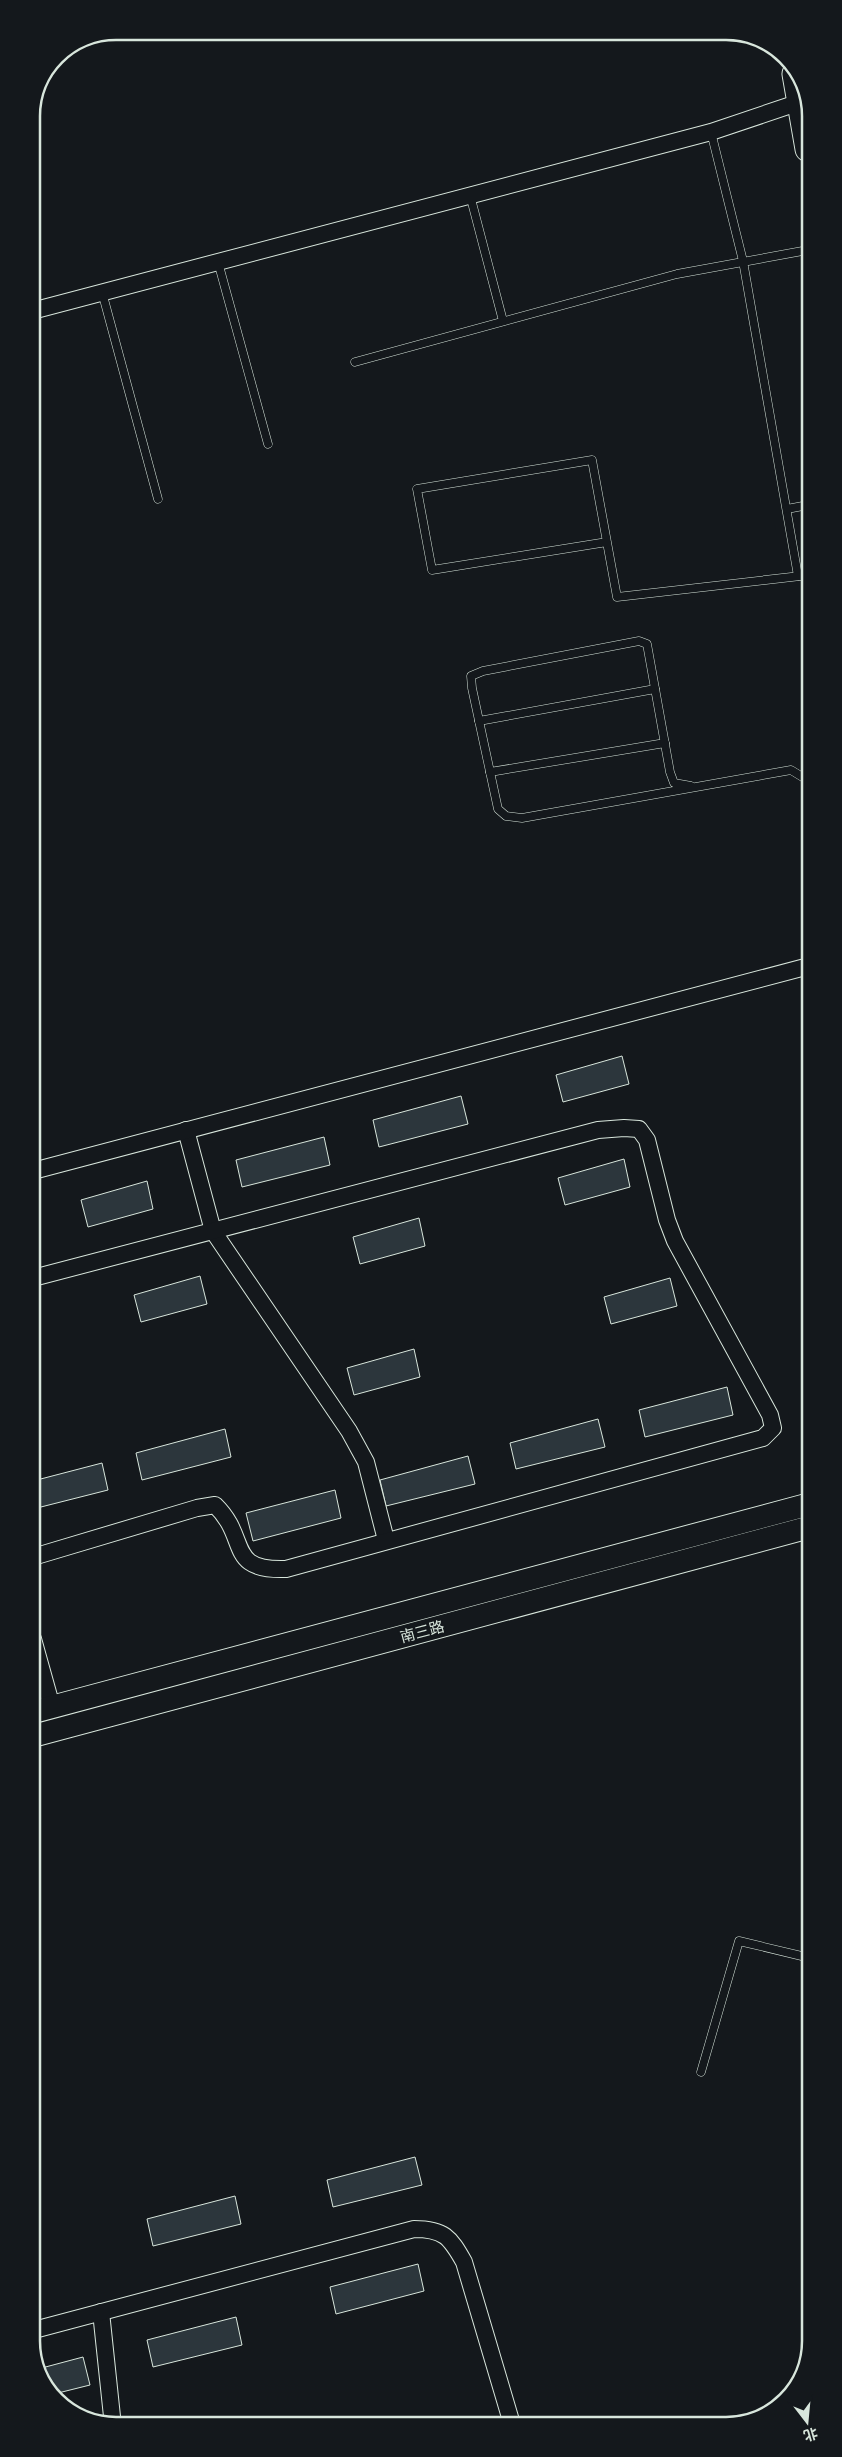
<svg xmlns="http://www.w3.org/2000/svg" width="842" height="2457" font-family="'Exo 2','Noto Sans SC',sans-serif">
<rect width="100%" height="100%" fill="#14181c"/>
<!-- building -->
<g fill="#2c363c" stroke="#d8e6dc">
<polygon points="622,1056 629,1084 563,1102 556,1075"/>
<polygon points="461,1096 468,1124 379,1147 373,1120"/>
<polygon points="324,1137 330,1165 242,1187 236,1160"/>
<polygon points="624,1159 630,1187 565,1205 558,1178"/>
<polygon points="147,1181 153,1209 88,1227 81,1200"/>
<polygon points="419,1218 425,1246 360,1264 353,1237"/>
<polygon points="200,1276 207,1304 141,1322 134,1295"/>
<polygon points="670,1278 677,1306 611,1324 604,1297"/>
<polygon points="414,1349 420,1377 354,1395 347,1368"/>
<polygon points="727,1387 733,1415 645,1437 639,1410"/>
<polygon points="598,1419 605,1447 516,1469 510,1443"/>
<polygon points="225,1429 231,1457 142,1480 136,1453"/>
<polygon points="468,1456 475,1484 386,1506 380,1480"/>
<polygon points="102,1463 108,1490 33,1509 33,1481"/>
<polygon points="335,1490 341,1518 253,1541 246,1513"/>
<polygon points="415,2157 422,2185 333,2207 327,2180"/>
<polygon points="235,2196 241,2224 153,2246 147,2219"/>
<polygon points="418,2264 424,2291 336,2314 330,2287"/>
<polygon points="236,2317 242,2345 153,2367 147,2340"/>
<polygon points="83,2357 90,2385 54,2394 38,2369"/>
<polygon points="475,2418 476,2424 451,2424"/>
</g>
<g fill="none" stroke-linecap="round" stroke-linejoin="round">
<!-- lane casing -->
<g stroke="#d8e6dc" stroke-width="9">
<g id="lane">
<polyline points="711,132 743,261 798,576"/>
<polyline points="470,195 503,321"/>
<polyline points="218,262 268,444"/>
<polyline points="102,292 158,499"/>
<polyline points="355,362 677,274 808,250"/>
<polyline points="787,509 808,505"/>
<polyline points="607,542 432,570 417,489 592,460 617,597 809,575"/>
<polyline points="479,721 655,689"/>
<polyline points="490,772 665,743"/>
<polyline points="691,786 674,783 670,772 647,644 639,641 483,671 471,676 472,688 498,809 506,816 522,818 791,770 809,781"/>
<polyline points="701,2072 739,1941 810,1958"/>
</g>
</g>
<!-- street casing -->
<g stroke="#d8e6dc" stroke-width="18">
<g id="street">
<polyline points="32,311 711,132 800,102"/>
<polyline points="186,1130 213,1231 349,1431 366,1462 386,1540"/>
<polyline points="33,1171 809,966"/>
<path d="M33 1278 598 1130 624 1128 639 1129 647 1140 667 1220 675 1241 770 1415 773 1428 763 1438 286 1569C225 1571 250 1539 215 1505L197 1508 33 1557"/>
<polyline points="33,1639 52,1707"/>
<polyline points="101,2312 113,2426"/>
<path d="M34 2330 414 2229C444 2229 450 2237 464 2262L512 2424"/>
</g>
</g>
<!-- secondary casing -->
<g stroke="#d8e6dc" stroke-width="24">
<g id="secondary">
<polyline points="33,1712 810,1504"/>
<polyline points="33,1736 810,1527"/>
</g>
</g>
<!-- primary casing -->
<g stroke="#d8e6dc" stroke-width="27">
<polyline id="primary" points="795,74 808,149"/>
</g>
<!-- lane -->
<use href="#lane" stroke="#14181c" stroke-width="8"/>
<!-- street -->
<use href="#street" stroke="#14181c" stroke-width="16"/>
<!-- secondary -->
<use href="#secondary" stroke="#14181c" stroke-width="22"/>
<!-- primary -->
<use href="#primary" stroke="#14181c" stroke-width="25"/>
</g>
<g text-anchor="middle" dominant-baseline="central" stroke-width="4" stroke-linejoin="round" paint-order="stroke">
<!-- street labels -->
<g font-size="15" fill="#d8e6dc" stroke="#14181c">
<text transform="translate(422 1631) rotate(-15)">南三路</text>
</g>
</g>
<!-- crop -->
<path d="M0 0H842V2457H0ZM116 40H726A76 76 0 0 1 802 116V2341A76 76 0 0 1 726 2417H116A76 76 0 0 1 40 2341V116A76 76 0 0 1 116 40Z" fill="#14181c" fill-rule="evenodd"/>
<path fill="none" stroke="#d8e6dc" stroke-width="2.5" d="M116 40H726A76 76 0 0 1 802 116V2341A76 76 0 0 1 726 2417H116A76 76 0 0 1 40 2341V116A76 76 0 0 1 116 40Z"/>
<!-- north arrow -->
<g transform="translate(807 2422) rotate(164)" stroke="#14181c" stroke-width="4" paint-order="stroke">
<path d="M0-4L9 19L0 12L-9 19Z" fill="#d8e6dc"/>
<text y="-8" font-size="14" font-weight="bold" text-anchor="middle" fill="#d8e6dc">北</text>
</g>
</svg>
